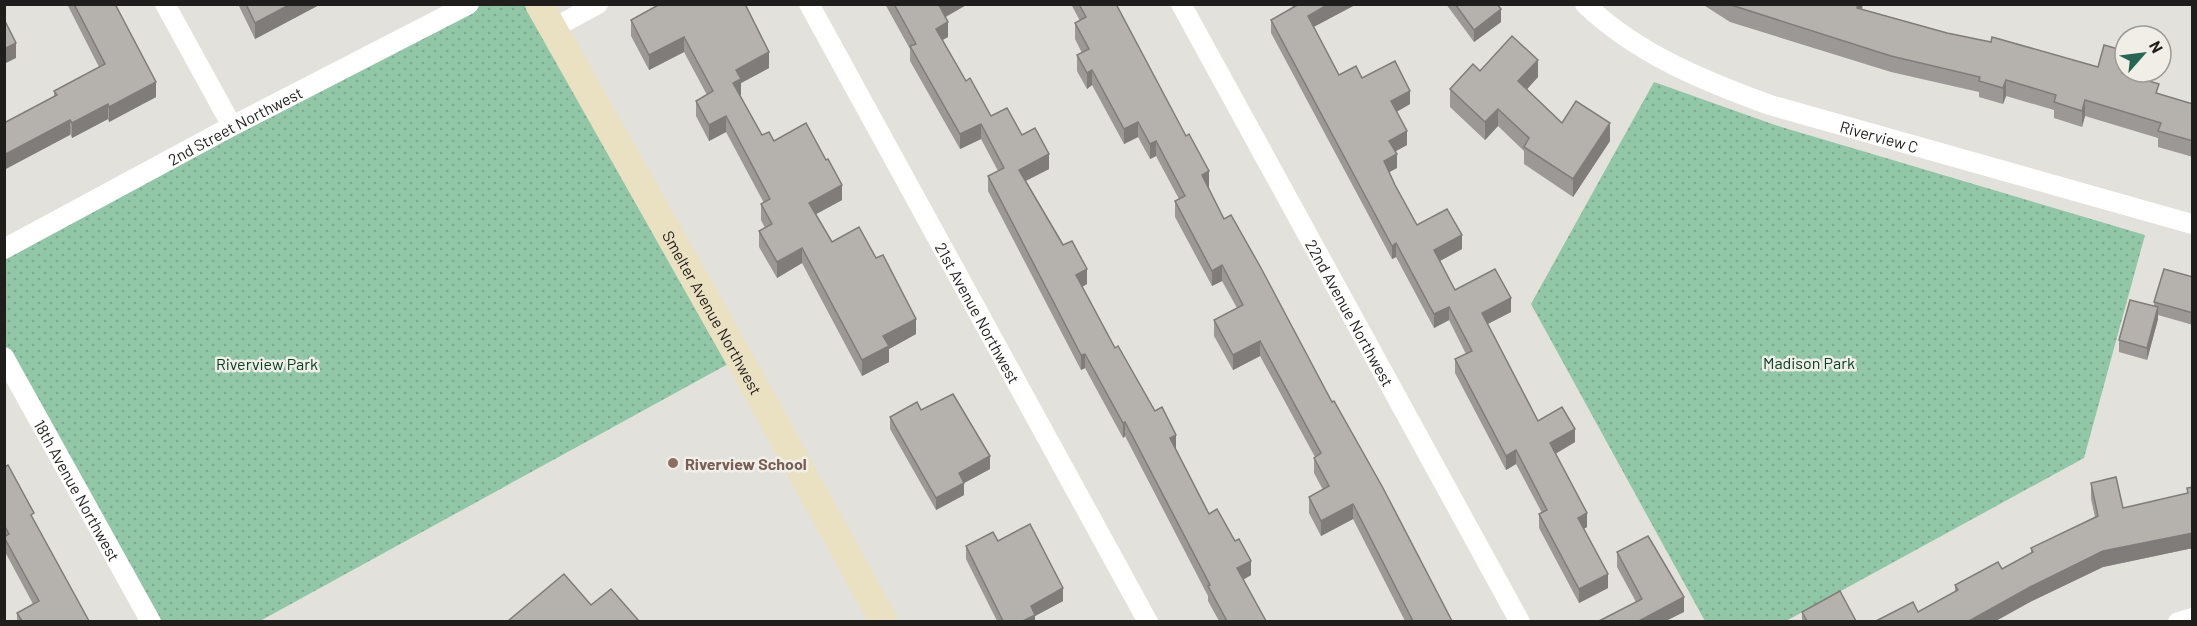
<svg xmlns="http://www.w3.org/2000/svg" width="2197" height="626" font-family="Barlow,sans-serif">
<defs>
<pattern id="park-dots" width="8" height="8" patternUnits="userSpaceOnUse" patternTransform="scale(1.5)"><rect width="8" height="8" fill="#91c6a7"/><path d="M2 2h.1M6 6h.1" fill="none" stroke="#7daa8f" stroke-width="1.8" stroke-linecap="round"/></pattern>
</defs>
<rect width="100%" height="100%" fill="#e3e1db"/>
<!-- park -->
<g fill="url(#park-dots)">
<polygon points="471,5 540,5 739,358 260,621 151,621 5,357 4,250"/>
<polygon points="1654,82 1775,125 2145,235 2084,458 1786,621 1705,621 1531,304"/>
</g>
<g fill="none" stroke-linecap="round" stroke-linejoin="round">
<!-- street -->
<g stroke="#fff" stroke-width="20">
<polyline points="165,4 232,126"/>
<path id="s1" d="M809 4 1148 622"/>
<path id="s2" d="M1181 4 1520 622"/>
<path id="s3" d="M1585 4C1637 54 1704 81 1770 105L2192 224"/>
<polyline points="552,29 598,4"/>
<path id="s4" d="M4 249 232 126 469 4"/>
<path id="s5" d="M4 357 151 622"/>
<polyline points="2178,622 2192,618"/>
</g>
<!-- secondary -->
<path stroke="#eae0c2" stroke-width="28" id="s6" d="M539 4 739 358 884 622"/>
</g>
<!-- wall -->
<g fill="#9c9895">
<polygon points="67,4 115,4 156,97 109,122 108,119 72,138 54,96 54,91 99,67"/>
<polygon points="238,4 321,4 255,39"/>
<polygon points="660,4 769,68 741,83 741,95 740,95 762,135 774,141 842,200 816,214 832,242 916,334 889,349 889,362 862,376 802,263 777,278 759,247 759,231 765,228 761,220 761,204 764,203 726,132 709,141 696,116 696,101 707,95 684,52 649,70 631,36 631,20"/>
<polygon points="885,4 968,4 946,17 948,37 943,40 966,81 991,116 1022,135 1049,169 1026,181 1087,284 1082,287 1115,348 1176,450 1209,514 1251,575 1243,580 1266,621 1219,621 1208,601 1208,596 1125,436 1123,438 1085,368 1081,370 988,191 988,176 998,171 981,139 960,149 910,61 910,49"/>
<polygon points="1071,4 1116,4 1224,219 1332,402 1452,621 1405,621 1353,519 1321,536 1309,513 1309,497 1323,490 1314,473 1314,458 1315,457 1260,356 1233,370 1214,336 1214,320 1237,308 1222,281 1212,286 1175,217 1175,201 1179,199 1156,156 1150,159 1138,137 1124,144 1092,85 1087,89 1077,71 1077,55 1082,53 1075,39 1075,23 1080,21"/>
<polygon points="1292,4 1353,4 1353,6 1313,27 1339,75 1362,78 1410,104 1396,112 1407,145 1395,151 1397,168 1389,172 1395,185 1417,225 1462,249 1440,261 1455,290 1511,312 1487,324 1538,421 1575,442 1555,454 1587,527 1583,529 1608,588 1579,603 1539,528 1539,514 1542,513 1516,464 1506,470 1455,373 1455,359 1466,354 1449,320 1434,328 1396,257 1392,259 1271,33 1271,20 1293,8"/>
<polygon points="1446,4 1497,4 1501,22 1474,42"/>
<polygon points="1702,4 1863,4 1862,9 1947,33 2098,67 2127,72 2127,75 2159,94 2193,104 2193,157 2158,147 2158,138 2085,116 2082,127 2054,118 2054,110 2006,96 2003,104 1979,97 1979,92 1891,72 1730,22"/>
<polygon points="1480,71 1538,77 1527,89 1562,123 1610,141 1573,197 1524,164 1524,151 1498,126 1485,140 1450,107 1450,89"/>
<polygon points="2193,277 2193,325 2158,315 2158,319 2147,360 2119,352 2119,340 2154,306 2154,302"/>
<polygon points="921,410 990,469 964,483 964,495 936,510 890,429 890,417"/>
<polygon points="4,467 34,521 89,621 17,621 17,613 33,604 4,550"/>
<polygon points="2091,483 2123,508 2187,494 2187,488 2193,487 2193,548 2103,567 2032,601 1918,612 1955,592 1955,585 2002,569 2031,553 2031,548 2095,517 2091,499"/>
<polygon points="998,541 1063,601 1035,616 1035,621 997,621 966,559 966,546"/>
<polygon points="1617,552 1684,612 1636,602 1617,567"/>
<polygon points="1802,612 1856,621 1802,621"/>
</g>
<!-- shaded-wall -->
<g fill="#7f7c79">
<polygon points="291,4 321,4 255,39 255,23"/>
<polygon points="941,4 968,4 939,20 939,5"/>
<polygon points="1329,4 1353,4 1353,6 1308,30 1308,16"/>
<polygon points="1858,4 1863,4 1857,24 1857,8"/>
<polygon points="1501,9 1501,22 1474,42 1474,30"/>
<polygon points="948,22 948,37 936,43 936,29"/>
<polygon points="684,37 684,52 649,70 649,55"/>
<polygon points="16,43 16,58 4,64 4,49"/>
<polygon points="769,52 769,68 741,83 741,95 733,99 733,83 736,70"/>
<polygon points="1538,60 1538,77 1518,99 1518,81"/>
<polygon points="2125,64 2125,72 2127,72 2122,89 2122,73"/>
<polygon points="1092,70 1092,85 1087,89 1087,73"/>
<polygon points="2006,80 2006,96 2003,104 2003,88"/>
<polygon points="156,82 156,97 109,122 109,107"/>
<polygon points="1410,91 1410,104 1391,115 1391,101"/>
<polygon points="2085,100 2085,116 2082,127 2082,111"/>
<polygon points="108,104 108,119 72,138 72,123"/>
<polygon points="1498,109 1498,126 1485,140 1485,122"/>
<polygon points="726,116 726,132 709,141 709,125"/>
<polygon points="70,120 70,135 4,170 4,155"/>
<polygon points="1138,122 1138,137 1124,144 1124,129"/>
<polygon points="1610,123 1610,141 1573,197 1573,179"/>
<polygon points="981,124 981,139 960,149 960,134"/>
<polygon points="1407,131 1407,145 1389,155 1389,141"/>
<polygon points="1156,141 1156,156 1150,159 1150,144"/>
<polygon points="1049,154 1049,169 1019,184 1019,170"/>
<polygon points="1397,154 1397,168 1384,175 1384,161"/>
<polygon points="1209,171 1209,187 1202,191 1202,175"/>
<polygon points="842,185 842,200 809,218 809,203"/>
<polygon points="1462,235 1462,249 1434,264 1434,250"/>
<polygon points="1396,243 1396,257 1392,259 1392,246"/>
<polygon points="802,248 802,263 777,278 777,262"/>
<polygon points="1222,265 1222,281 1212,286 1212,271"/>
<polygon points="1087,269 1087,284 1076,290 1076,275"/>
<polygon points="1511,298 1511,312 1482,327 1482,313"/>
<polygon points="1449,307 1449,320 1434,328 1434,314"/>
<polygon points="2158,307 2158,319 2147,360 2147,348"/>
<polygon points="916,319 916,334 889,349 889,362 862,376 862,360 883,336"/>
<polygon points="1260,341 1260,356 1233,370 1233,355"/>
<polygon points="1085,354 1085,368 1081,370 1081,355"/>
<polygon points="1125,422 1125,436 1123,438 1123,423"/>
<polygon points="1575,429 1575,442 1550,457 1550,443"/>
<polygon points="1176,435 1176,450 1170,438"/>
<polygon points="1516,450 1516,464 1506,470 1506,456"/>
<polygon points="990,456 990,469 964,483 964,495 936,510 936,498 959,473"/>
<polygon points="1353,504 1353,519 1321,536 1321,521"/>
<polygon points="1587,513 1587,527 1578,532 1578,518"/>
<polygon points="2193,533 2193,548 2103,567 2032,601 1996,621 1969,621 2032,586 2103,551"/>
<polygon points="1251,561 1251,575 1237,583 1237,568"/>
<polygon points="1608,574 1608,588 1579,603 1579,589"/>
<polygon points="1063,588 1063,601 1035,616 1035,621 1023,621 1031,606"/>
<polygon points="1684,597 1684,612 1666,621 1639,621"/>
</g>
<!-- building -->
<g fill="#b5b1ad" stroke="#7f7c79" stroke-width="1.5">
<polygon points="74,4 115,4 156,82 109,107 108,104 72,123 70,120 4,155 4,123 57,95 54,91 105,64"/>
<polygon points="246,4 291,4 255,23"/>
<polygon points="660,4 745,4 769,52 736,70 741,79 733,83 762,135 769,132 774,141 806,123 826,160 828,159 842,185 809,203 832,242 859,227 876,258 883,255 916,319 883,336 889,346 862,360 802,248 777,262 759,231 772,224 761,204 770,199 726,116 709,125 696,101 713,91 684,37 649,55 631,20"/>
<polygon points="894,4 941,4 939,5 948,22 936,29 966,81 970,78 991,116 1007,108 1022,135 1035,128 1049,154 1019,170 1063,245 1072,241 1087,269 1076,275 1115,348 1118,346 1155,411 1162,407 1176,435 1170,438 1209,514 1217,509 1235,541 1239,539 1251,561 1237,568 1266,621 1227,621 1208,586 1210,585 1125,422 1123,423 1085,354 1081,355 988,176 1004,168 981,124 960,134 910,46 916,44"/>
<polygon points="1079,4 1116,4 1186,136 1189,134 1209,171 1202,175 1224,219 1231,215 1261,268 1332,402 1334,401 1383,488 1452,621 1413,621 1353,504 1321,521 1309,497 1329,486 1314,458 1321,453 1260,341 1233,355 1214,320 1243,305 1222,265 1212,271 1175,201 1185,196 1156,141 1150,144 1138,122 1124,129 1092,70 1087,73 1077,55 1089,49 1075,23 1086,17"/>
<polygon points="1299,4 1329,4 1308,16 1339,75 1356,66 1362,78 1395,61 1410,91 1391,101 1407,131 1389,141 1397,154 1384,161 1395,185 1417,225 1447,209 1462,235 1434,250 1455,290 1495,269 1511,298 1482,313 1538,421 1562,407 1575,429 1550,443 1587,513 1578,518 1608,574 1579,589 1539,514 1547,510 1516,450 1506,456 1455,359 1472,351 1449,307 1434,314 1396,243 1392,246 1271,20"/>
<polygon points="1455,4 1497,4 1501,9 1474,30"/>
<polygon points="1728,4 1858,4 1857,8 1947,33 1991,42 1992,37 2098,67 2104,45 2125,51 2125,64 2122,73 2159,84 2156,93 2193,104 2193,141 2158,131 2161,123 2085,100 2082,111 2054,102 2056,95 2006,80 2003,88 1979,81 1980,77 1891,56"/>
<polygon points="6,23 16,43 4,49 4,24"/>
<polygon points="1512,36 1538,60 1518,81 1562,123 1576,101 1610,123 1573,179 1524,147 1529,138 1498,109 1485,122 1450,89 1473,64 1480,71"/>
<polygon points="2164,269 2193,277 2193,313 2154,302"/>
<polygon points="2130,300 2158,307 2147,348 2119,340"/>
<polygon points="953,394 990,456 959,473 964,483 936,498 890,417 917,402 921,410"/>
<polygon points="8,465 34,513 31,515 89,621 22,621 17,613 39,601 4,537 9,534 4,525 4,467"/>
<polygon points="2116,477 2123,508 2188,493 2187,488 2193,487 2193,533 2103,551 2032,586 1969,621 1876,621 1913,602 1918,612 1958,590 1955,585 1998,562 2002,569 2033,552 2031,548 2098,516 2091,483"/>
<polygon points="1030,524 1063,588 1031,606 1035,615 1023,621 1003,621 966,546 993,532 998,541"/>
<polygon points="1648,536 1684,597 1639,621 1599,621 1642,599 1617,552"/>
<polygon points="564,574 591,605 611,589 639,621 508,621"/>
<polygon points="1840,591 1856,621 1807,621 1802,612"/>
</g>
<!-- markers -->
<circle fill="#8d6e63" stroke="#f1eee8" stroke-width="2" cx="673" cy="463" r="6"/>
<g text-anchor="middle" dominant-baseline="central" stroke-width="5" stroke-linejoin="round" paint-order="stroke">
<!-- street labels -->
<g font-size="16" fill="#1f1e1c" stroke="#f1eee8">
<text stroke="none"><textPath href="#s4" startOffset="262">2nd Street Northwest</textPath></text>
<text stroke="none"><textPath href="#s3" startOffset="326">Riverview C</textPath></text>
<text stroke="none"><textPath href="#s6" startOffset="354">Smelter Avenue Northwest</textPath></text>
<text stroke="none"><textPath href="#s1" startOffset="352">21st Avenue Northwest</textPath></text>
<text stroke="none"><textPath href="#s2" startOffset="352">22nd Avenue Northwest</textPath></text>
<text stroke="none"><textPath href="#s5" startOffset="152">18th Avenue Northwest</textPath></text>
</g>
<!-- park labels -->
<g font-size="16" fill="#034026" stroke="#f1eee8">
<text x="1809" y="362">Madison Park</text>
<text x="267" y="363">Riverview Park</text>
</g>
<!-- education labels -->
<g font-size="16" font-weight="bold" fill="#785e54" stroke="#f1eee8" text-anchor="start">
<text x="685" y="463">Riverview School</text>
</g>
</g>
<!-- border -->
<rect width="2197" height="626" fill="none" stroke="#1f1e1c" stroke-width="12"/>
<!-- north arrow -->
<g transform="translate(2143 54) rotate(62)"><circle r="28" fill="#f1eee8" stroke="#9d9b96" stroke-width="1.5"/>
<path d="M0-4.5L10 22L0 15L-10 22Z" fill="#276652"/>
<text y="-9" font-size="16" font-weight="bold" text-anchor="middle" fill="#1f1e1c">N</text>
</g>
</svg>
